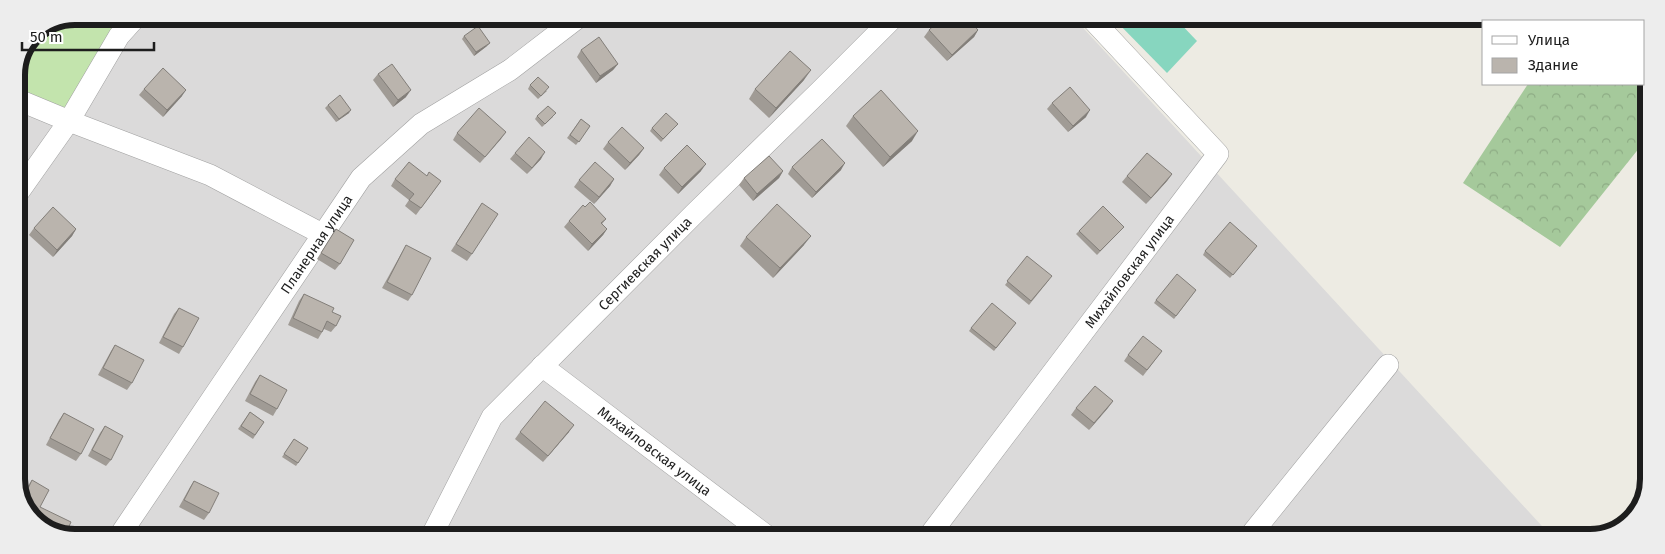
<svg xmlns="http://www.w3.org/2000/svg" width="1665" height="554" font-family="'Fira Sans',sans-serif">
<defs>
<pattern id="forest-crowns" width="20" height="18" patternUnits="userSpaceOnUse" patternTransform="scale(1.25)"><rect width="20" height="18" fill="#a5c99b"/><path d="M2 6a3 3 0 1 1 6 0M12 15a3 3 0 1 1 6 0" fill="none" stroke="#8eac85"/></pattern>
</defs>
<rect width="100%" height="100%" fill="#edebe3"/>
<!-- residential -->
<polygon fill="#dbdada" points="122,16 1074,18 1553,538 57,535 29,515 16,483 16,92 63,111"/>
<!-- forest -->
<polygon fill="url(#forest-crowns)" points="1644,59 1649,71 1648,137 1560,247 1463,183 1528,84 1644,84"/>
<!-- garden -->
<polygon fill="#c3e4ad" points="75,16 122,16 63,111 16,92 16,72 34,33"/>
<!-- pitch -->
<polygon fill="#87d6bf" points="1113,18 1175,18 1197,41 1167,73"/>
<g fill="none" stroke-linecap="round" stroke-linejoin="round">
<!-- minor casing -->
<g stroke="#a1a1a1" stroke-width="22">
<g id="minor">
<polyline points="16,99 69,121 210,175 324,235"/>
<polyline points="16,196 69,121 119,36 137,16"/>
<path id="s1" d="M542 366 767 536"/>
<path id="s2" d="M120 535 361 178 421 124 510 70 579 17"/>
<path id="s3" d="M432 535 492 417 694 214 821 90 893 18"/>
<path id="s4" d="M929 536 1218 154 1091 18"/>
<polyline points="1249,537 1388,365"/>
</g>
</g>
<!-- minor -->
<use href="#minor" stroke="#fff" stroke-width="21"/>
</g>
<!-- wall -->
<g fill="#a09b95">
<polygon points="774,18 789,18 783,25"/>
<polygon points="844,18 854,18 848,22"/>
<polygon points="929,30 978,30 974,37 947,61 924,37"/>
<polygon points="464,36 487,46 474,56 462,39"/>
<polygon points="581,50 618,64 613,70 596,83 577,57"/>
<polygon points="378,74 406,97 393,107 373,80"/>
<polygon points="804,80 769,118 749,99 755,89"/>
<polygon points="530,85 547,91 538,99 528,89"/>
<polygon points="144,89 182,96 163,117 139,95"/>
<polygon points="1052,103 1086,117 1068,132 1047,109"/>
<polygon points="328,105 349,113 336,122 325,108"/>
<polygon points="537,116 553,117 542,127 535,119"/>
<polygon points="853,116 912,141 883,167 846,126"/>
<polygon points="581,119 590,126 576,145 567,138"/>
<polygon points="675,127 661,142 650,131 652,128"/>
<polygon points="506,132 480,163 453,140 457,133"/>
<polygon points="608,142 644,148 639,155 625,170 603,149"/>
<polygon points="515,153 541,159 527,174 510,159"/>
<polygon points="792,167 841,170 812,198 788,174"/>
<polygon points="664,168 701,171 678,194 659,175"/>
<polygon points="783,171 779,178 753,201 739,185 744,178"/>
<polygon points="1172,174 1167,181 1146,204 1122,182 1127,176"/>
<polygon points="427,176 441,181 416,215 405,206 409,200 391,186 395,179"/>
<polygon points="614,179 610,186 594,204 574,187 579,180"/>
<polygon points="482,203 472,254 467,261 451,251"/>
<polygon points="585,207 606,219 602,224 607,229 603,235 588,251 564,227 569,221"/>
<polygon points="1124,227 1097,255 1076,234 1079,231"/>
<polygon points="34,228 76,229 72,236 53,257 29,235"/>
<polygon points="336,229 340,264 335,270 317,259"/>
<polygon points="746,237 804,245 773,278 740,246"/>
<polygon points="406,245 412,295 408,301 382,288 402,252"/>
<polygon points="1257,246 1230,278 1203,255 1205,251"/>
<polygon points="1027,256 1049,280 1029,305 1005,285"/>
<polygon points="1196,290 1174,319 1154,303 1156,300"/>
<polygon points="304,294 332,312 336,326 331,332 324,329 318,339 288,325 299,301"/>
<polygon points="179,308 183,347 179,354 159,343 174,314"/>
<polygon points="1016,323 994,351 969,331 971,328"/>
<polygon points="115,345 132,383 127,390 98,375 111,351"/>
<polygon points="1162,351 1143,376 1124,361 1128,355"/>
<polygon points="260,375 277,409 273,416 245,401 255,382"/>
<polygon points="1113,401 1089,430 1071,415 1076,408"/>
<polygon points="250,412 264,422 253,439 238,429"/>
<polygon points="64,413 81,454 76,461 46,445 59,420"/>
<polygon points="105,426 111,460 106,466 88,456 100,433"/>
<polygon points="520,432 569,432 543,462 515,439"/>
<polygon points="294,439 308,448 296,466 282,457"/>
<polygon points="32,480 29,515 22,497 25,490"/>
<polygon points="194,481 209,513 204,520 179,507 190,487"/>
</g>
<!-- shaded-wall -->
<g fill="#827e79">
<polygon points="978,30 974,37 947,61 952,55"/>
<polygon points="490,43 487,46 474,56 476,52"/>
<polygon points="618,64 613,70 596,83 600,76"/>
<polygon points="811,70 804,80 769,118 776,108"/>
<polygon points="186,90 182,96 163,117 167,110"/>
<polygon points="411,90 406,97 393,107 398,100"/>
<polygon points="351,110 349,113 336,122 339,119"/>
<polygon points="1090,110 1086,117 1068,132 1073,126"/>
<polygon points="918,131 912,141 883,167 890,157"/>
<polygon points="506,132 501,139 480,163 485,157"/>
<polygon points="644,148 639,155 625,170 630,163"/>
<polygon points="545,152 541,159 527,174 532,168"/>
<polygon points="845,163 841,170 812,198 816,192"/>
<polygon points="706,164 701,171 678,194 682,187"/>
<polygon points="783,171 779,178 753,201 757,194"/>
<polygon points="1172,174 1167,181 1146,204 1151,198"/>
<polygon points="614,179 610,186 594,204 599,197"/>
<polygon points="76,229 72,236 53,257 57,250"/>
<polygon points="607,229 603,235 588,251 592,244"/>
<polygon points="811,236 804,245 773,278 780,268"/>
<polygon points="1113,401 1108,408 1089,430 1094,423"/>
<polygon points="574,425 569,432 543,462 548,456"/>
</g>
<!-- building -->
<g fill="#bab4ad" stroke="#827e79">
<polygon points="942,18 967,18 978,30 952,55 929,30"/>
<polygon points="478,26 490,43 476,52 464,36"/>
<polygon points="599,37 618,64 600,76 581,50"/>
<polygon points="790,51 811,70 776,108 755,89"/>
<polygon points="392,64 411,90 398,100 378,74"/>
<polygon points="163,68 186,90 167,110 144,89"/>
<polygon points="538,77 549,87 541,96 530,85"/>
<polygon points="1070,87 1090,110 1073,126 1052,103"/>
<polygon points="881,90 918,131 890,157 853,116"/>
<polygon points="340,95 351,110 339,119 328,105"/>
<polygon points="548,106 556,113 545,124 537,116"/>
<polygon points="479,108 506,132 485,157 457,133"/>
<polygon points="666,113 678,124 663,139 652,128"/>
<polygon points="581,119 590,126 579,142 570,135"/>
<polygon points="622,127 644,148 630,163 608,142"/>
<polygon points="529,137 545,152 532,168 515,153"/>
<polygon points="822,139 845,163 816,192 792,167"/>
<polygon points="687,145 706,164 682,187 664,168"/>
<polygon points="1147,153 1172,174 1151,198 1127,176"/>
<polygon points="769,156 783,171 757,194 744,178"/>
<polygon points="409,162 427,176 429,172 441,181 421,208 409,200 414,194 395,179"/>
<polygon points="595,162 614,179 599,197 579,180"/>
<polygon points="590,202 606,219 601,223 607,229 592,244 569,221 583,205 585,207"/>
<polygon points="482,203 498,214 472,254 456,244"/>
<polygon points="777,204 811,236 780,268 746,237"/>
<polygon points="1103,206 1124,227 1100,251 1079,231"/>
<polygon points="53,207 76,229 57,250 34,228"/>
<polygon points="1230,222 1257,246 1233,275 1205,251"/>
<polygon points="336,229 354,240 340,264 321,253"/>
<polygon points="406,245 431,258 412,295 387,282"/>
<polygon points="1027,256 1052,276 1031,301 1007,281"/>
<polygon points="1177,274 1196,290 1176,316 1156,300"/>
<polygon points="304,294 334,308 332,312 341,316 336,326 327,321 322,332 293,318"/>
<polygon points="992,303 1016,323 996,348 971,328"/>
<polygon points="179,308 199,318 183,347 163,337"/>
<polygon points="1143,336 1162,351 1147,370 1128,355"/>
<polygon points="115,345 144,360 132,383 103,368"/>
<polygon points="260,375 287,390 277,409 250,394"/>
<polygon points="1095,386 1113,401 1094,423 1076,408"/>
<polygon points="545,401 574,425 548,456 520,432"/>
<polygon points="250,412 264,422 255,435 241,426"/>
<polygon points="64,413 94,429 81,454 50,438"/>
<polygon points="105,426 123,436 111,460 92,450"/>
<polygon points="294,439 308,448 298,463 284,454"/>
<polygon points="32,480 49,490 40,507 71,522 65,535 57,535 29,515 23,499"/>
<polygon points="194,481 219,493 209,513 184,500"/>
</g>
<g text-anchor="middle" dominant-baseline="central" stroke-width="4" stroke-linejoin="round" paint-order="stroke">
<!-- street labels -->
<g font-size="14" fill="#1d1d1d" stroke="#fff">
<text stroke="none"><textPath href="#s2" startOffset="351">Планерная улица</textPath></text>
<text stroke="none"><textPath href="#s3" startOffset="349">Сергиевская улица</textPath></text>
<text stroke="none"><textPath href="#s4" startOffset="332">Михайловская улица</textPath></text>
<text stroke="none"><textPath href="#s1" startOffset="141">Михайловская улица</textPath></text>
</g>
</g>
<!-- crop -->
<path d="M0 0H1665V554H0ZM75 25H1590A50 50 0 0 1 1640 75V479A50 50 0 0 1 1590 529H75A50 50 0 0 1 25 479V75A50 50 0 0 1 75 25Z" fill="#ededed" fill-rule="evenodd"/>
<path fill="none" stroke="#1d1d1d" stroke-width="6" d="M75 25H1590A50 50 0 0 1 1640 75V479A50 50 0 0 1 1590 529H75A50 50 0 0 1 25 479V75A50 50 0 0 1 75 25Z"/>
<!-- legend -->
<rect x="1482" y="20" width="162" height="65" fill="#ffffff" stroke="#a5a5a5"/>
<rect x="1492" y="36" width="25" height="8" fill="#ffffff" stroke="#a5a5a5"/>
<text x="1528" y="45" font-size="15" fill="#1d1d1d">Улица</text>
<rect x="1492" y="58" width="25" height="15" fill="#bab4ad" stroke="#a5a5a5"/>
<text x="1528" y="70" font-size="15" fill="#1d1d1d">Здание</text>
<!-- scale -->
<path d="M22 42v8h132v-8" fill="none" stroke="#1d1d1d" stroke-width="2.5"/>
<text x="30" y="42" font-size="15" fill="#1d1d1d" stroke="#ffffff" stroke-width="4" paint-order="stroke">50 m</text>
</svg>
